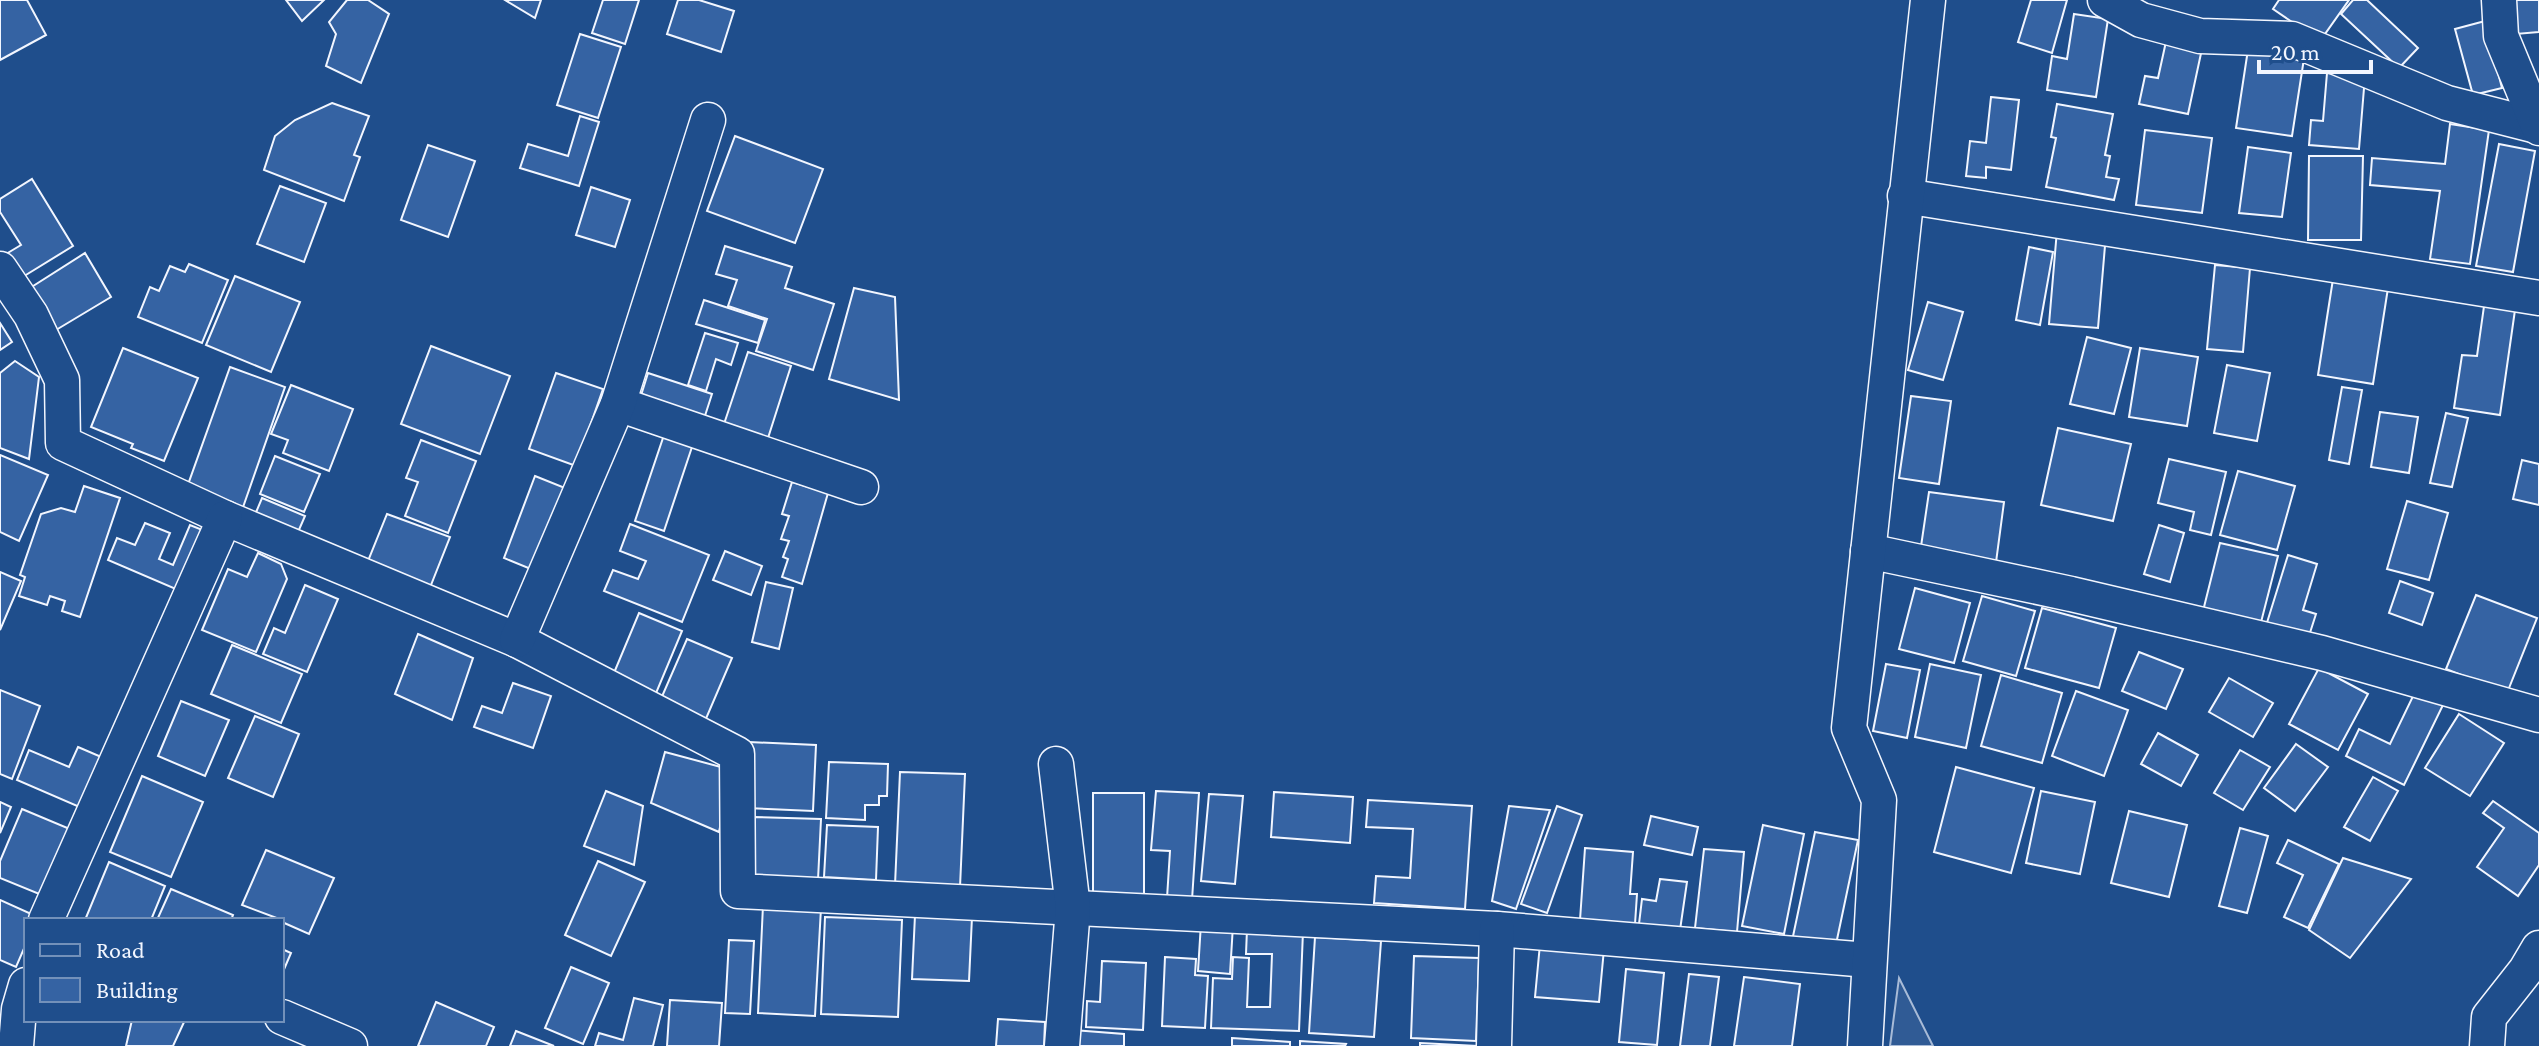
<svg xmlns="http://www.w3.org/2000/svg" width="2539" height="1046" font-family="'Crimson Pro',serif">
<rect width="100%" height="100%" fill="#1f4e8c"/>
<!-- built -->
<polygon fill="#305b95" stroke="#a8bbd7" stroke-width="2" points="1899,978 1933,1046 1890,1046"/>
<!-- building -->
<g fill="#3563a3" stroke="#f2f6ff" stroke-width="2">
<polygon points="0,0 27,0 46,35 0,60"/>
<polygon points="286,0 324,0 302,21"/>
<polygon points="347,0 368,0 389,14 361,83 326,66 336,34 329,22"/>
<polygon points="505,0 541,0 535,18"/>
<polygon points="603,0 639,0 625,44 592,33"/>
<polygon points="678,0 699,0 734,11 721,52 667,34"/>
<polygon points="2031,0 2067,0 2052,53 2018,42"/>
<polygon points="2279,0 2349,0 2320,41 2273,9"/>
<polygon points="2353,0 2367,0 2418,48 2399,68 2341,14"/>
<polygon points="2514,0 2539,0 2539,32 2516,34"/>
<polygon points="2074,14 2108,19 2096,97 2047,90 2052,56 2067,59"/>
<polygon points="2485,21 2502,88 2473,95 2455,29"/>
<polygon points="580,34 621,47 598,118 557,105"/>
<polygon points="2167,37 2203,44 2188,114 2139,104 2145,76 2158,78"/>
<polygon points="2249,43 2305,52 2292,136 2236,128"/>
<polygon points="2327,73 2365,76 2359,149 2309,145 2311,120 2323,121"/>
<polygon points="1991,97 2019,100 2011,170 1986,167 1986,178 1966,176 1970,141 1986,143"/>
<polygon points="332,103 369,116 354,155 360,157 344,201 264,170 275,136 295,120"/>
<polygon points="2057,104 2113,114 2105,155 2110,156 2106,177 2119,179 2114,200 2046,187 2056,138 2051,137"/>
<polygon points="580,116 599,122 579,186 520,168 528,144 568,156"/>
<polygon points="2450,124 2489,130 2470,264 2430,259 2440,191 2370,185 2372,158 2445,164"/>
<polygon points="2145,130 2212,138 2202,213 2136,205"/>
<polygon points="735,136 823,169 795,243 707,211"/>
<polygon points="2499,144 2535,151 2513,272 2476,266"/>
<polygon points="428,145 475,161 448,237 401,220"/>
<polygon points="2248,147 2291,153 2282,217 2239,213"/>
<polygon points="2309,156 2363,156 2361,240 2308,240"/>
<polygon points="32,179 73,246 21,278 6,254 21,245 0,212 0,199"/>
<polygon points="280,186 326,203 304,262 257,244"/>
<polygon points="591,187 630,200 615,247 576,235"/>
<polygon points="2057,230 2106,234 2098,328 2049,324"/>
<polygon points="725,246 792,267 785,288 834,304 813,370 756,351 767,319 728,306 737,280 716,274"/>
<polygon points="2029,247 2053,252 2040,325 2016,320"/>
<polygon points="85,253 111,297 56,330 30,288"/>
<polygon points="189,264 228,280 202,343 138,317 150,287 159,291 170,266 185,272"/>
<polygon points="2215,265 2250,268 2243,352 2207,349"/>
<polygon points="235,276 300,302 271,372 206,345"/>
<polygon points="2333,279 2388,288 2373,384 2318,375"/>
<polygon points="854,288 895,297 899,400 829,379"/>
<polygon points="2485,299 2516,303 2500,415 2454,408 2462,355 2477,356"/>
<polygon points="704,300 765,320 758,343 696,324"/>
<polygon points="1928,302 1963,312 1943,380 1908,370"/>
<polygon points="0,323 12,342 0,350"/>
<polygon points="705,333 738,343 731,365 716,359 706,391 688,385"/>
<polygon points="2087,337 2131,348 2114,414 2070,404"/>
<polygon points="431,346 510,376 480,454 401,424"/>
<polygon points="123,348 198,378 164,461 131,448 133,444 91,427"/>
<polygon points="2140,348 2198,357 2187,426 2129,417"/>
<polygon points="748,352 791,366 768,438 724,424"/>
<polygon points="15,361 39,377 29,459 0,448 0,373"/>
<polygon points="2227,365 2270,373 2257,441 2214,433"/>
<polygon points="230,367 285,387 241,513 185,493"/>
<polygon points="556,373 603,389 576,466 529,449"/>
<polygon points="648,373 712,394 702,425 638,405"/>
<polygon points="291,385 353,409 329,471 283,453 288,440 271,434"/>
<polygon points="2342,387 2362,390 2349,464 2329,460"/>
<polygon points="1911,396 1951,401 1939,484 1899,478"/>
<polygon points="2380,412 2418,417 2409,473 2371,467"/>
<polygon points="2446,413 2468,418 2452,487 2430,483"/>
<polygon points="2058,428 2131,444 2113,521 2041,505"/>
<polygon points="664,435 693,444 664,531 635,521"/>
<polygon points="421,440 476,461 448,533 405,516 418,482 406,478"/>
<polygon points="0,455 48,475 19,541 0,532"/>
<polygon points="275,456 320,474 304,512 260,494"/>
<polygon points="2169,459 2226,472 2211,535 2190,530 2194,512 2158,503"/>
<polygon points="2522,460 2539,464 2539,505 2513,499"/>
<polygon points="2238,471 2295,486 2277,550 2220,535"/>
<polygon points="535,476 570,490 538,572 504,558"/>
<polygon points="792,482 828,493 802,584 782,577 788,559 783,557 789,541 781,539 789,516 782,514"/>
<polygon points="84,486 120,498 80,617 62,611 65,601 50,596 47,605 19,596 25,577 20,575 41,514 61,508 75,512"/>
<polygon points="1929,492 2004,502 1995,570 1919,560"/>
<polygon points="262,498 305,516 295,539 252,522"/>
<polygon points="2407,501 2448,513 2429,580 2387,569"/>
<polygon points="387,514 450,537 429,590 366,566"/>
<polygon points="145,523 170,533 159,559 173,565 190,525 210,533 185,593 108,560 117,538 135,545"/>
<polygon points="630,524 709,555 682,622 604,591 613,570 638,579 646,561 620,551"/>
<polygon points="2159,525 2184,533 2170,582 2144,574"/>
<polygon points="2220,543 2278,556 2259,630 2202,615"/>
<polygon points="725,551 762,566 751,595 713,580"/>
<polygon points="258,553 281,564 287,579 256,652 202,630 228,569 247,577"/>
<polygon points="2288,555 2317,564 2303,610 2316,614 2307,642 2265,629"/>
<polygon points="0,572 21,581 0,630"/>
<polygon points="2400,581 2433,593 2422,625 2389,613"/>
<polygon points="766,582 793,588 779,649 752,642"/>
<polygon points="305,585 338,599 307,672 263,654 274,628 285,633"/>
<polygon points="1915,588 1970,603 1954,663 1899,649"/>
<polygon points="2476,595 2537,618 2507,693 2446,669"/>
<polygon points="1982,596 2035,611 2016,676 1963,661"/>
<polygon points="2042,608 2116,628 2099,688 2025,668"/>
<polygon points="639,613 682,631 654,698 611,680"/>
<polygon points="418,634 473,658 452,720 395,694"/>
<polygon points="687,639 732,658 705,721 660,701"/>
<polygon points="232,645 302,674 281,723 211,694"/>
<polygon points="2139,652 2183,669 2166,709 2122,691"/>
<polygon points="1886,664 1920,670 1907,738 1873,731"/>
<polygon points="1930,664 1981,675 1966,748 1915,737"/>
<polygon points="2319,668 2368,694 2338,750 2289,724"/>
<polygon points="2001,675 2062,693 2042,763 1981,746"/>
<polygon points="2229,678 2273,703 2253,737 2209,712"/>
<polygon points="513,683 551,696 533,748 474,727 482,706 502,713"/>
<polygon points="0,690 40,706 12,779 0,774"/>
<polygon points="2076,691 2128,710 2104,776 2052,756"/>
<polygon points="2415,692 2443,705 2404,785 2346,756 2359,729 2390,744"/>
<polygon points="181,701 229,720 205,776 158,756"/>
<polygon points="2459,714 2504,743 2470,796 2425,768"/>
<polygon points="255,716 299,734 273,797 228,778"/>
<polygon points="2158,733 2198,755 2181,786 2141,764"/>
<polygon points="749,742 816,745 813,811 746,808"/>
<polygon points="2296,744 2328,767 2295,811 2264,788"/>
<polygon points="78,747 113,762 91,812 17,780 29,750 69,767"/>
<polygon points="2240,750 2270,767 2243,810 2214,793"/>
<polygon points="665,752 732,770 719,832 651,803"/>
<polygon points="829,762 888,764 887,796 879,796 879,805 865,805 865,820 826,818"/>
<polygon points="1956,767 2034,788 2011,873 1934,852"/>
<polygon points="900,772 965,774 960,887 895,885"/>
<polygon points="142,776 203,802 171,877 110,852"/>
<polygon points="2373,777 2398,791 2370,841 2344,827"/>
<polygon points="606,791 643,806 634,865 584,846"/>
<polygon points="1156,791 1199,793 1192,900 1167,898 1170,851 1151,850"/>
<polygon points="2041,791 2095,802 2080,874 2026,863"/>
<polygon points="1274,792 1353,797 1350,843 1271,837"/>
<rect x="1093" y="793" width="51" height="106"/>
<polygon points="1209,794 1243,796 1235,884 1201,881"/>
<polygon points="1368,800 1472,806 1465,909 1374,903 1376,876 1410,878 1413,829 1366,827"/>
<polygon points="2493,801 2539,833 2539,865 2518,896 2477,867 2504,828 2483,813"/>
<polygon points="0,802 11,807 0,833"/>
<polygon points="1509,806 1550,810 1516,909 1492,901"/>
<polygon points="1557,806 1582,815 1547,913 1521,904"/>
<polygon points="22,809 77,832 49,898 0,878 0,861"/>
<polygon points="2129,811 2187,825 2169,897 2111,883"/>
<polygon points="1651,816 1698,827 1692,855 1644,845"/>
<polygon points="754,817 821,819 818,880 752,878"/>
<polygon points="827,825 878,827 876,880 824,877"/>
<polygon points="1763,825 1804,834 1784,934 1742,926"/>
<polygon points="2240,828 2268,836 2247,913 2219,906"/>
<polygon points="1815,832 1858,840 1835,949 1792,941"/>
<polygon points="2288,840 2339,864 2308,928 2284,917 2303,875 2277,863"/>
<polygon points="1585,848 1633,852 1630,894 1637,894 1635,924 1580,920"/>
<polygon points="1704,849 1744,852 1737,932 1695,928"/>
<polygon points="266,850 334,878 309,934 282,922 282,920 242,905"/>
<polygon points="2343,858 2411,879 2350,958 2309,930"/>
<polygon points="598,861 645,882 611,956 565,935"/>
<polygon points="109,862 165,886 151,920 85,920"/>
<polygon points="1660,879 1687,882 1680,930 1639,924 1642,899 1656,901"/>
<polygon points="171,889 233,915 231,920 157,920"/>
<polygon points="0,900 38,917 37,920 26,920 26,944 16,967 0,960"/>
<polygon points="763,905 821,908 815,1016 758,1013"/>
<polygon points="915,915 972,917 969,981 912,979"/>
<polygon points="825,917 902,920 898,1017 821,1014"/>
<polygon points="1201,923 1233,925 1230,974 1198,971"/>
<polygon points="1247,929 1303,931 1299,1031 1211,1028 1213,978 1232,979 1233,957 1249,958 1247,1007 1270,1007 1272,954 1246,954"/>
<polygon points="1315,937 1381,941 1374,1037 1309,1033"/>
<polygon points="729,940 754,941 750,1014 725,1013"/>
<polygon points="1540,944 1604,949 1599,1002 1535,997"/>
<polygon points="282,949 291,953 282,974"/>
<polygon points="1414,956 1479,958 1476,1041 1411,1038"/>
<polygon points="1165,957 1196,959 1195,975 1208,976 1205,1028 1162,1026"/>
<polygon points="1102,961 1146,963 1143,1030 1086,1027 1087,1001 1100,1002"/>
<polygon points="571,967 609,983 583,1044 545,1028"/>
<polygon points="1626,969 1664,973 1657,1045 1619,1042"/>
<polygon points="1689,974 1719,977 1710,1046 1680,1046"/>
<polygon points="1744,977 1800,984 1792,1046 1734,1046"/>
<polygon points="634,998 663,1005 653,1046 595,1046 599,1033 623,1040"/>
<polygon points="670,1000 722,1003 719,1046 667,1046"/>
<polygon points="436,1002 494,1027 486,1046 418,1046"/>
<polygon points="998,1019 1045,1022 1044,1046 996,1046"/>
<polygon points="132,1020 185,1020 173,1046 126,1046"/>
<polygon points="1073,1030 1124,1034 1124,1046 1072,1046"/>
<polygon points="516,1031 554,1046 510,1046"/>
<polygon points="1232,1038 1290,1042 1290,1046 1232,1046"/>
<polygon points="1300,1041 1346,1044 1345,1046 1300,1046"/>
<polygon points="1420,1043 1478,1046 1420,1046"/>
</g>
<g fill="none" stroke-linecap="round" stroke-linejoin="round">
<!-- minor casing -->
<g stroke="#f2f6ff" stroke-width="37">
<g id="minor">
<polyline points="2105,0 2141,20 2200,36 2292,39 2447,103 2537,126"/>
<polyline points="2499,0 2501,36 2539,128"/>
<polyline points="1905,196 2539,298"/>
<polyline points="0,269 31,315 62,380 63,443 225,518 517,640 737,754 738,891 1497,929 1868,960"/>
<polyline points="618,404 861,487"/>
<polyline points="1868,551 2071,594 2322,653 2539,715"/>
<polyline points="517,640 618,404 708,120"/>
<polyline points="1056,764 1073,908 1062,1046"/>
<polyline points="46,920 225,518"/>
<polyline points="282,1017 350,1046"/>
<polyline points="16,1046 19,1009 26,985"/>
<polyline points="1494,1046 1497,929"/>
<polyline points="1865,1046 1879,800 1849,728 1928,0"/>
<polyline points="2487,1046 2489,1017 2526,970 2539,948"/>
</g>
</g>
<!-- minor -->
<use href="#minor" stroke="#1f4e8c" stroke-width="34"/>
</g>
<!-- legend -->
<rect x="24" y="918" width="260" height="104" fill="#1f4e8c" stroke="#7391ba" stroke-width="2"/>
<rect x="40" y="944" width="40" height="12" fill="#1f4e8c" stroke="#7391ba" stroke-width="2"/>
<text x="96" y="958" font-size="24" fill="#f2f6ff">Road</text>
<rect x="40" y="978" width="40" height="24" fill="#3563a3" stroke="#7391ba" stroke-width="2"/>
<text x="96" y="998" font-size="24" fill="#f2f6ff">Building</text>
<!-- scale -->
<path d="M2259 60v12h112v-12" fill="none" stroke="#f2f6ff" stroke-width="4"/>
<text x="2271" y="60" font-size="24" fill="#f2f6ff" stroke="#1f4e8c" stroke-width="6" paint-order="stroke">20 m</text>
</svg>
